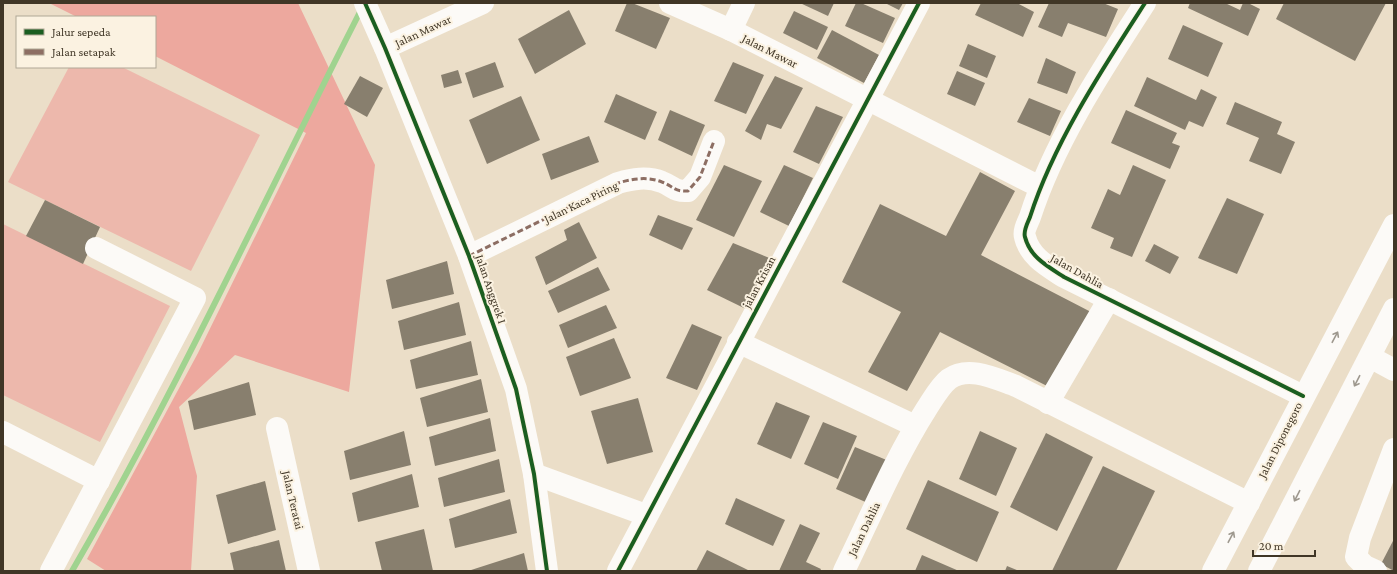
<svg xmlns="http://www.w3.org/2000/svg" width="1397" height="574" font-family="'Crimson Pro',serif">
<rect width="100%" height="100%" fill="#ebdec8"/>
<!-- green -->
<g fill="#edb8ac">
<polygon points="69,67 122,67 260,135 191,271 8,182"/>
<polygon points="3,224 170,306 100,442 3,395"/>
</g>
<!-- forest -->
<polygon fill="#eda89e" points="49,3 298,3 375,165 349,392 235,355 179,407 197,476 191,571 106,571 87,559 198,353 306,133 155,56 155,17 77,17"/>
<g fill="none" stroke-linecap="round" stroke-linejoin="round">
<!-- stream -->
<path stroke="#a0d38f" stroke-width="6" d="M72 571C178 388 266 196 362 8"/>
</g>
<!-- building -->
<g fill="#887f6e">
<polygon points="627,3 632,3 670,18 656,49 615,31"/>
<polygon points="800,3 834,3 828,16"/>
<polygon points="856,3 861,3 895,18 883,43 845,26"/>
<polygon points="885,3 903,3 899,10"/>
<polygon points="981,3 1017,3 1034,12 1023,37 975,15"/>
<polygon points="1049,3 1103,3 1118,9 1106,37 1068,23 1062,37 1038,27"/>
<polygon points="1190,3 1225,3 1240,10 1243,3 1248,3 1260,9 1248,36 1188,8"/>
<polygon points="1284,3 1386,3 1355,61 1276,19"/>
<polygon points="569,10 586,44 535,74 518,39"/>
<polygon points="794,11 828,27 817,50 783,33"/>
<polygon points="1183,25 1223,43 1208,77 1168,59"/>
<polygon points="832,30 879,55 864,83 817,58"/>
<polygon points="968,44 996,56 987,78 959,66"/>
<polygon points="1046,58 1076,72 1067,94 1037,83"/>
<polygon points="495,62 504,87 473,98 465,73"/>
<polygon points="733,62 764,75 746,114 714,101"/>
<polygon points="458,70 462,83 444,88 441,75"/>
<polygon points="957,71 985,83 975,106 947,94"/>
<polygon points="360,76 383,88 367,117 344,104"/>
<polygon points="775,76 803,88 781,129 767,124 761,140 745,131"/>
<polygon points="1147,77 1196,100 1201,89 1217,97 1203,127 1189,121 1185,130 1134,106"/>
<polygon points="616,94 657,112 645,140 604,122"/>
<polygon points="521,96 540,140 487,164 469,120"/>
<polygon points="1029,98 1061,111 1050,136 1017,122"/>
<polygon points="1235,102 1282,122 1277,134 1295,142 1281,174 1249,161 1259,138 1226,124"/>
<polygon points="816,106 843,117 819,164 793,152"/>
<polygon points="670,110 705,125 692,156 658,140"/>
<polygon points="1126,110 1177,133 1172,143 1180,146 1170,169 1111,143"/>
<polygon points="589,136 599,162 551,180 542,154"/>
<polygon points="724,165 762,181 734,237 696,220"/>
<polygon points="784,165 813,178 789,226 760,212"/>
<polygon points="1133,165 1166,180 1132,257 1110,248 1114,238 1091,228 1108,189 1120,195"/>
<polygon points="980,172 1015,191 981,255 1091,312 1051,388 940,332 907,391 868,372 901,312 842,282 880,204 946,236"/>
<polygon points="1227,198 1264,214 1237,274 1198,258"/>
<polygon points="45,200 100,227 83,264 26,236"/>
<polygon points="658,215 693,228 682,250 649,235"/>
<polygon points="579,222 597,258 546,285 535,257 567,240 564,230"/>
<polygon points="733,243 772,259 746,309 707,290"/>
<polygon points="1154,244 1179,257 1170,274 1145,261"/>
<polygon points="447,261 454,294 392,309 386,280"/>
<polygon points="598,267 610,290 558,313 548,291"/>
<polygon points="459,302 466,335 404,350 398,321"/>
<polygon points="606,305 617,328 568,348 559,325"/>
<polygon points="692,324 722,337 697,390 666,378"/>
<polygon points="614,338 631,378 580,396 566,357"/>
<polygon points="471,341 478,375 416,389 410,360"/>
<polygon points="481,379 488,412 427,427 420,398"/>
<polygon points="249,382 256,415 194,430 188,401"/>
<polygon points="638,398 653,452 607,464 591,411"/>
<polygon points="776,402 810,416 791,459 757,444"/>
<polygon points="490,418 496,451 435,466 429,437"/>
<polygon points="823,422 857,436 838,479 804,464"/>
<polygon points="404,431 411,465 350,480 344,451"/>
<polygon points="980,431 1017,448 996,496 959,479"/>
<polygon points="1046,433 1093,457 1057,531 1010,507"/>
<polygon points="855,447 889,461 870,504 836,489"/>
<polygon points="499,459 505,492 444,507 438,478"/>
<polygon points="1103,466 1155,491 1116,571 1052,571"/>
<polygon points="412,474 419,507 358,522 352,493"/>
<polygon points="928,480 999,512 977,562 906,529"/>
<polygon points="265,481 276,530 228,544 216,495"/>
<polygon points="736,498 785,520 773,546 725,524"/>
<polygon points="510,499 517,533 455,548 449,519"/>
<polygon points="800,524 820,533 806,562 821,569 820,571 779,571"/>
<polygon points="424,529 433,571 382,571 375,542"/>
<polygon points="1394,539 1394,571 1381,564"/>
<polygon points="279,540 286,571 234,571 230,553"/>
<polygon points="707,550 750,571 696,571"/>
<polygon points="524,553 528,571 468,571"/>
<polygon points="922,555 959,571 915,571"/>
<polygon points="1007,566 1019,571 1005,571"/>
</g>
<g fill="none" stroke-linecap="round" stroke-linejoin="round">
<!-- minor -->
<g stroke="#fcfaf7" stroke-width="22">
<polyline points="365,3 385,48 469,256 516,389 534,474 547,571"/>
<polyline points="670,3 731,30 1040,187"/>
<path d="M1145 3C1103 68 1054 142 1030 217 1028 222 1023 231 1025 237 1030 257 1047 266 1064 277L1303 396"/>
<polyline points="731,30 744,3"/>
<polyline points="385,48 483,3"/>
<path d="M469 256 618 183C632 179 647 176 662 182 673 186 674 192 688 191L700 177 714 141"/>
<polyline points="738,342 915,426"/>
<polyline points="1370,357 1394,370"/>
<polyline points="1048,403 1109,299"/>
<polyline points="277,428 309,571"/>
<polyline points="3,432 99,481"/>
<polyline points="534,474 646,515"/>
<polyline points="51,571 195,298 96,248"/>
<polyline points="618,571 919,3"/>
<path d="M844 571C870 518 895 458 927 408 933 399 940 386 949 379 969 365 996 379 1016 386L1249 503"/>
<polyline points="1376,571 1365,566 1356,557 1360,538 1394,449"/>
</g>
<!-- major -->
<g stroke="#fcfaf7" stroke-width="22">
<polyline points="1213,571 1394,225"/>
<polyline points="1259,571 1394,309"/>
</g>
<!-- quiet -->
<path stroke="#8d6e63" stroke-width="3" stroke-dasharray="6 3" stroke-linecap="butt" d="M469 256 618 183C632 179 647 176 662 182 673 186 674 192 688 191L700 177 714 141"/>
<!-- cycleway casing -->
<g stroke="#fbf2e1" stroke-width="6">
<g id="cycleway">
<polyline points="365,3 385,48 469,256 516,389 534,474 547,571"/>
<path d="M1145 3C1103 68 1054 142 1030 217 1028 222 1023 231 1025 237 1030 257 1047 266 1064 277L1303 396"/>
<polyline points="618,571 919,3"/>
</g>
</g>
<!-- cycleway -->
<use href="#cycleway" stroke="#1b5e20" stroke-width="4"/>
</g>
<!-- one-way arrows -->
<defs><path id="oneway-shaft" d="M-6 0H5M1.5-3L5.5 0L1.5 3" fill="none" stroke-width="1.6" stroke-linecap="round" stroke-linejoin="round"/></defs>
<g stroke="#9e988e">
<use href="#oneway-shaft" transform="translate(1335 337) rotate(-62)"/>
<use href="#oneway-shaft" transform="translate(1357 381) rotate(117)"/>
<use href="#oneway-shaft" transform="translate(1297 496) rotate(117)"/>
<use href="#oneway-shaft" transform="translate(1231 537) rotate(-62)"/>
</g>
<g text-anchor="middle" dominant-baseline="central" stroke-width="4" stroke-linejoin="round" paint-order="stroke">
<!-- street labels -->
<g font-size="12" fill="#403626" stroke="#fbf2e1">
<text transform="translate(423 31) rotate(-25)">Jalan Mawar</text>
<text transform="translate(770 51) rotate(27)">Jalan Mawar</text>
<text transform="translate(581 202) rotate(-26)">Jalan Kaca Piring</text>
<text transform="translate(1077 271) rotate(29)">Jalan Dahlia</text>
<text transform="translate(759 282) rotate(-62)">jalan Krisan</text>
<text transform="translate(491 289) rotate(71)">Jalan Anggrek I</text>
<text transform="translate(1280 440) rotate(-63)">Jalan Diponegoro</text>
<text transform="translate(293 500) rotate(77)">Jalan Teratai</text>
<text transform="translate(864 529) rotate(-64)">Jalan Dahlia</text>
</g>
</g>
<!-- border -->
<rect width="1397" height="574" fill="none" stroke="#403626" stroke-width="8"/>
<!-- legend -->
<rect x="16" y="16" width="140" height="52" fill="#fbf2e1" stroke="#b0a796"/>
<rect x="24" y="29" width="20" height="6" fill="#1b5e20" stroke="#b0a796"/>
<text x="52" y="36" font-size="12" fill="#403626">Jalur sepeda</text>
<rect x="24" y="49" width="20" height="6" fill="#8d6e63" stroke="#b0a796"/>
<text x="52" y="56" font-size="12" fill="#403626">Jalan setapak</text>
<!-- scale -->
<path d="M1253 550v6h62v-6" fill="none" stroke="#403626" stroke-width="2"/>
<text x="1259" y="550" font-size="12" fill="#403626" stroke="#fbf2e1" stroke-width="3" paint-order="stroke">20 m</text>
</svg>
